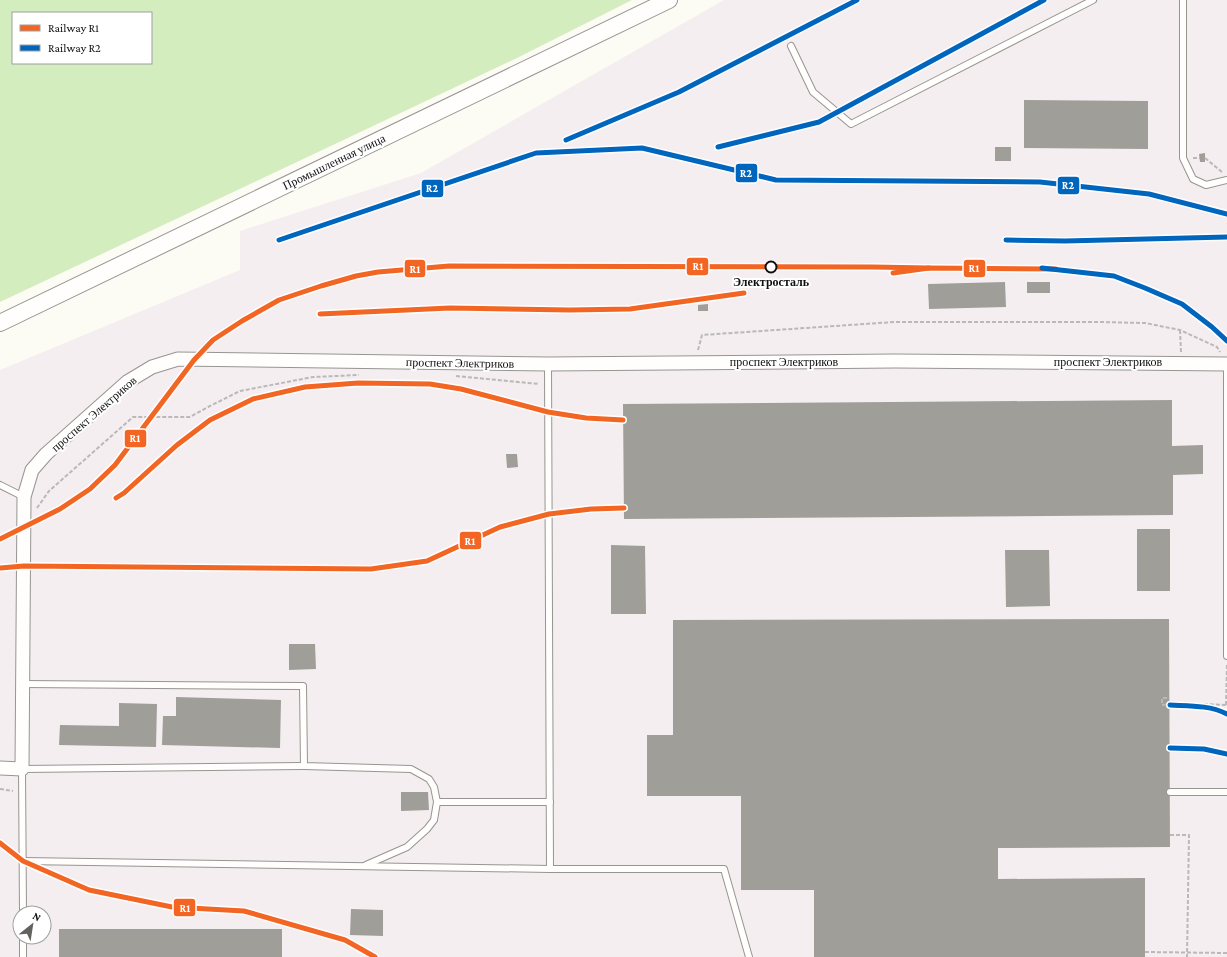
<svg xmlns="http://www.w3.org/2000/svg" width="1227" height="957" font-family="'Crimson Pro',serif">
<rect width="100%" height="100%" fill="#fcfbf4"/>
<!-- industrial -->
<path fill="#f4eef1" fill-rule="evenodd" d="M724 0H1227V957H0V370L240 270V231L421 173ZM20 913H44V937H20Z"/>
<!-- forest -->
<path fill="#d3edbf" fill-rule="evenodd" d="M0 0H632L515 59 0 302ZM13 13H151V63H13Z"/>
<!-- building -->
<g fill="#a09e99">
<polygon points="1024,100 1148,101 1148,149 1024,148"/>
<rect x="995" y="147" width="16" height="14"/>
<polygon points="1205,153 1205,162 1200,162 1199,154"/>
<polygon points="1005,282 1006,307 929,309 928,284"/>
<rect x="1027" y="282" width="23" height="11"/>
<polygon points="708,304 708,311 698,311 698,305"/>
<polygon points="1172,400 1172,446 1203,445 1203,474 1173,475 1173,515 624,519 623,404"/>
<polygon points="506,454 517,454 518,467 507,468"/>
<rect x="1137" y="529" width="33" height="62"/>
<polygon points="611,545 645,546 646,614 611,614"/>
<polygon points="1005,550 1049,550 1050,606 1006,607"/>
<polygon points="1169,619 1170,847 998,848 998,879 1145,878 1145,957 814,957 814,890 741,890 741,796 647,796 647,735 673,735 673,620"/>
<polygon points="289,644 315,644 316,669 289,670"/>
<polygon points="176,697 281,700 280,748 162,745 163,716 176,716"/>
<polygon points="119,703 157,704 156,747 59,745 60,725 119,726"/>
<polygon points="401,792 428,792 429,810 401,811"/>
<polygon points="351,909 383,910 383,936 350,935"/>
<rect x="59" y="929" width="223" height="28"/>
</g>
<g fill="none" stroke-linecap="round" stroke-linejoin="round">
<!-- service casing -->
<g stroke="#969592" stroke-width="8">
<g id="service">
<polyline points="1183,0 1183,158 1193,179 1206,185 1227,180"/>
<polyline points="791,46 813,92 851,124 1093,0"/>
<polyline points="548,364 550,869"/>
<polyline points="0,485 24,497"/>
<polyline points="1227,656 1227,364"/>
<polyline points="23,684 303,686 304,766 411,769 429,779 434,787 437,802 434,820 427,829 407,847 366,865"/>
<polyline points="1170,792 1227,792"/>
<polyline points="437,802 550,802"/>
<polyline points="23,861 550,869 724,869 749,957"/>
<polyline points="23,913 22,769 304,766"/>
<polyline points="23,957 23,937"/>
</g>
</g>
<!-- minor casing -->
<g stroke="#969592" stroke-width="15">
<polyline id="minor" points="0,768 22,769 24,497 32,470 46,454 127,382 152,367 178,359 548,364 895,361 1227,364"/>
</g>
<!-- tertiary casing -->
<g stroke="#969592" stroke-width="18">
<polyline id="tertiary" points="0,323 669,0"/>
</g>
<!-- path -->
<g stroke="#b9b9b8" stroke-width="2" stroke-dasharray="4 2" stroke-linecap="butt">
<polyline points="1193,158 1200,158"/>
<polyline points="1205,158 1222,172"/>
<polyline points="1180,330 1181,352"/>
<polyline points="698,350 702,335 894,322 1099,322 1145,323 1180,330 1217,347 1220,352"/>
<polyline points="456,376 539,384"/>
<polyline points="37,508 49,491 133,417 190,417 208,407 240,391 313,377 359,375"/>
<polyline points="1167,698 1162,698 1162,705 1175,703 1226,705"/>
<polyline points="1226,705 1227,663"/>
<polyline points="0,789 13,791"/>
<polyline points="1170,835 1189,835 1187,957"/>
<polyline points="1145,952 1227,953"/>
</g>
<!-- service -->
<use href="#service" stroke="#fffefd" stroke-width="6"/>
<!-- minor -->
<use href="#minor" stroke="#fffefd" stroke-width="13"/>
<!-- tertiary -->
<use href="#tertiary" stroke="#fffefd" stroke-width="16"/>
<!-- rail-1 casing -->
<g stroke="#fff" stroke-width="8">
<g id="rail-1">
<polyline points="893,273 929,268 1056,269"/>
<polyline points="320,314 450,308 570,310 630,309 744,293"/>
<polyline points="116,498 124,493 177,445 210,420 253,399 305,387 358,383 430,384 461,389 548,412 586,418 623,420"/>
<polyline points="0,539 60,509 90,489 115,465 194,360 213,340 242,321 279,300 321,286 356,276 378,272 449,266 873,267 929,268"/>
<polyline points="0,568 24,566 371,569 427,561 500,527 549,514 591,509 624,508"/>
<polyline points="0,843 23,861 89,890 172,907 244,911 345,940 375,957"/>
</g>
</g>
<!-- rail-2 casing -->
<g stroke="#fff" stroke-width="8">
<g id="rail-2">
<polyline points="566,140 679,92 857,0"/>
<polyline points="718,147 819,122 1044,0"/>
<polyline points="279,240 536,153 642,148 776,180 1040,182 1149,194 1227,214"/>
<polyline points="1006,240 1065,241 1227,237"/>
<polyline points="1042,268 1114,276 1145,288 1182,304 1212,327 1227,341"/>
<path d="M1170 705C1188 706 1210 705 1227 714"/>
<polyline points="1170,748 1204,749 1227,754"/>
</g>
</g>
<!-- rail-1 -->
<use href="#rail-1" stroke="#f26522" stroke-width="5"/>
<!-- rail-2 -->
<use href="#rail-2" stroke="#0065bd" stroke-width="5"/>
</g>
<!-- markers -->
<circle fill="#fff" stroke="#0f0f0f" stroke-width="2" cx="771" cy="267" r="5.5"/>
<g text-anchor="middle" dominant-baseline="central" stroke-width="4" stroke-linejoin="round" paint-order="stroke">
<!-- street labels -->
<g font-size="12" fill="#0f0f0f" stroke="#fff">
<text transform="translate(334 162) rotate(-26)">Промышленная улица</text>
<text x="784" y="362">проспект Электриков</text>
<text x="1108" y="362">проспект Электриков</text>
<text transform="translate(460 363) rotate(1)">проспект Электриков</text>
<text transform="translate(94 414) rotate(-41)">проспект Электриков</text>
</g>
<!-- stop labels -->
<g font-size="12" font-weight="bold" fill="#0f0f0f" stroke="#fff">
<text x="771" y="282">Электросталь</text>
</g>
</g>
<g stroke="#fff" stroke-width="1.5">
<rect x="735" y="163" width="23" height="20" rx="4" fill="#0065bd"/>
<rect x="1057" y="176" width="23" height="19" rx="4" fill="#0065bd"/>
<rect x="421" y="179" width="23" height="19" rx="4" fill="#0065bd"/>
<rect x="686" y="257" width="23" height="19" rx="4" fill="#f26522"/>
<rect x="963" y="259" width="23" height="19" rx="4" fill="#f26522"/>
<rect x="404" y="259" width="22" height="19" rx="4" fill="#f26522"/>
<rect x="124" y="429" width="23" height="19" rx="4" fill="#f26522"/>
<rect x="459" y="531" width="23" height="19" rx="4" fill="#f26522"/>
<rect x="173" y="898" width="23" height="19" rx="4" fill="#f26522"/>
</g>
<g font-size="11" text-anchor="middle" font-weight="bold" fill="#fff">
<text x="746" y="177">R2</text>
<text x="1068" y="189">R2</text>
<text x="432" y="192">R2</text>
<text x="698" y="270">R1</text>
<text x="974" y="272">R1</text>
<text x="415" y="273">R1</text>
<text x="135" y="442">R1</text>
<text x="470" y="545">R1</text>
<text x="185" y="912">R1</text>
</g>
<!-- legend -->
<rect x="12" y="12" width="140" height="52" fill="#ffffff" stroke="#9f9f9f"/>
<rect x="20" y="25" width="20" height="6" fill="#f26522" stroke="#9f9f9f"/>
<text x="48" y="32" font-size="12" fill="#0f0f0f">Railway R1</text>
<rect x="20" y="45" width="20" height="6" fill="#0065bd" stroke="#9f9f9f"/>
<text x="48" y="52" font-size="12" fill="#0f0f0f">Railway R2</text>
<!-- north arrow -->
<g transform="translate(32 925) rotate(30)"><circle r="19" fill="#ffffff" stroke="#9f9f9f"/>
<path d="M0-3L7 15L0 10L-7 15Z" fill="#62625f"/>
<text y="-6" font-size="11" font-weight="bold" text-anchor="middle" fill="#0f0f0f">N</text>
</g>
</svg>
